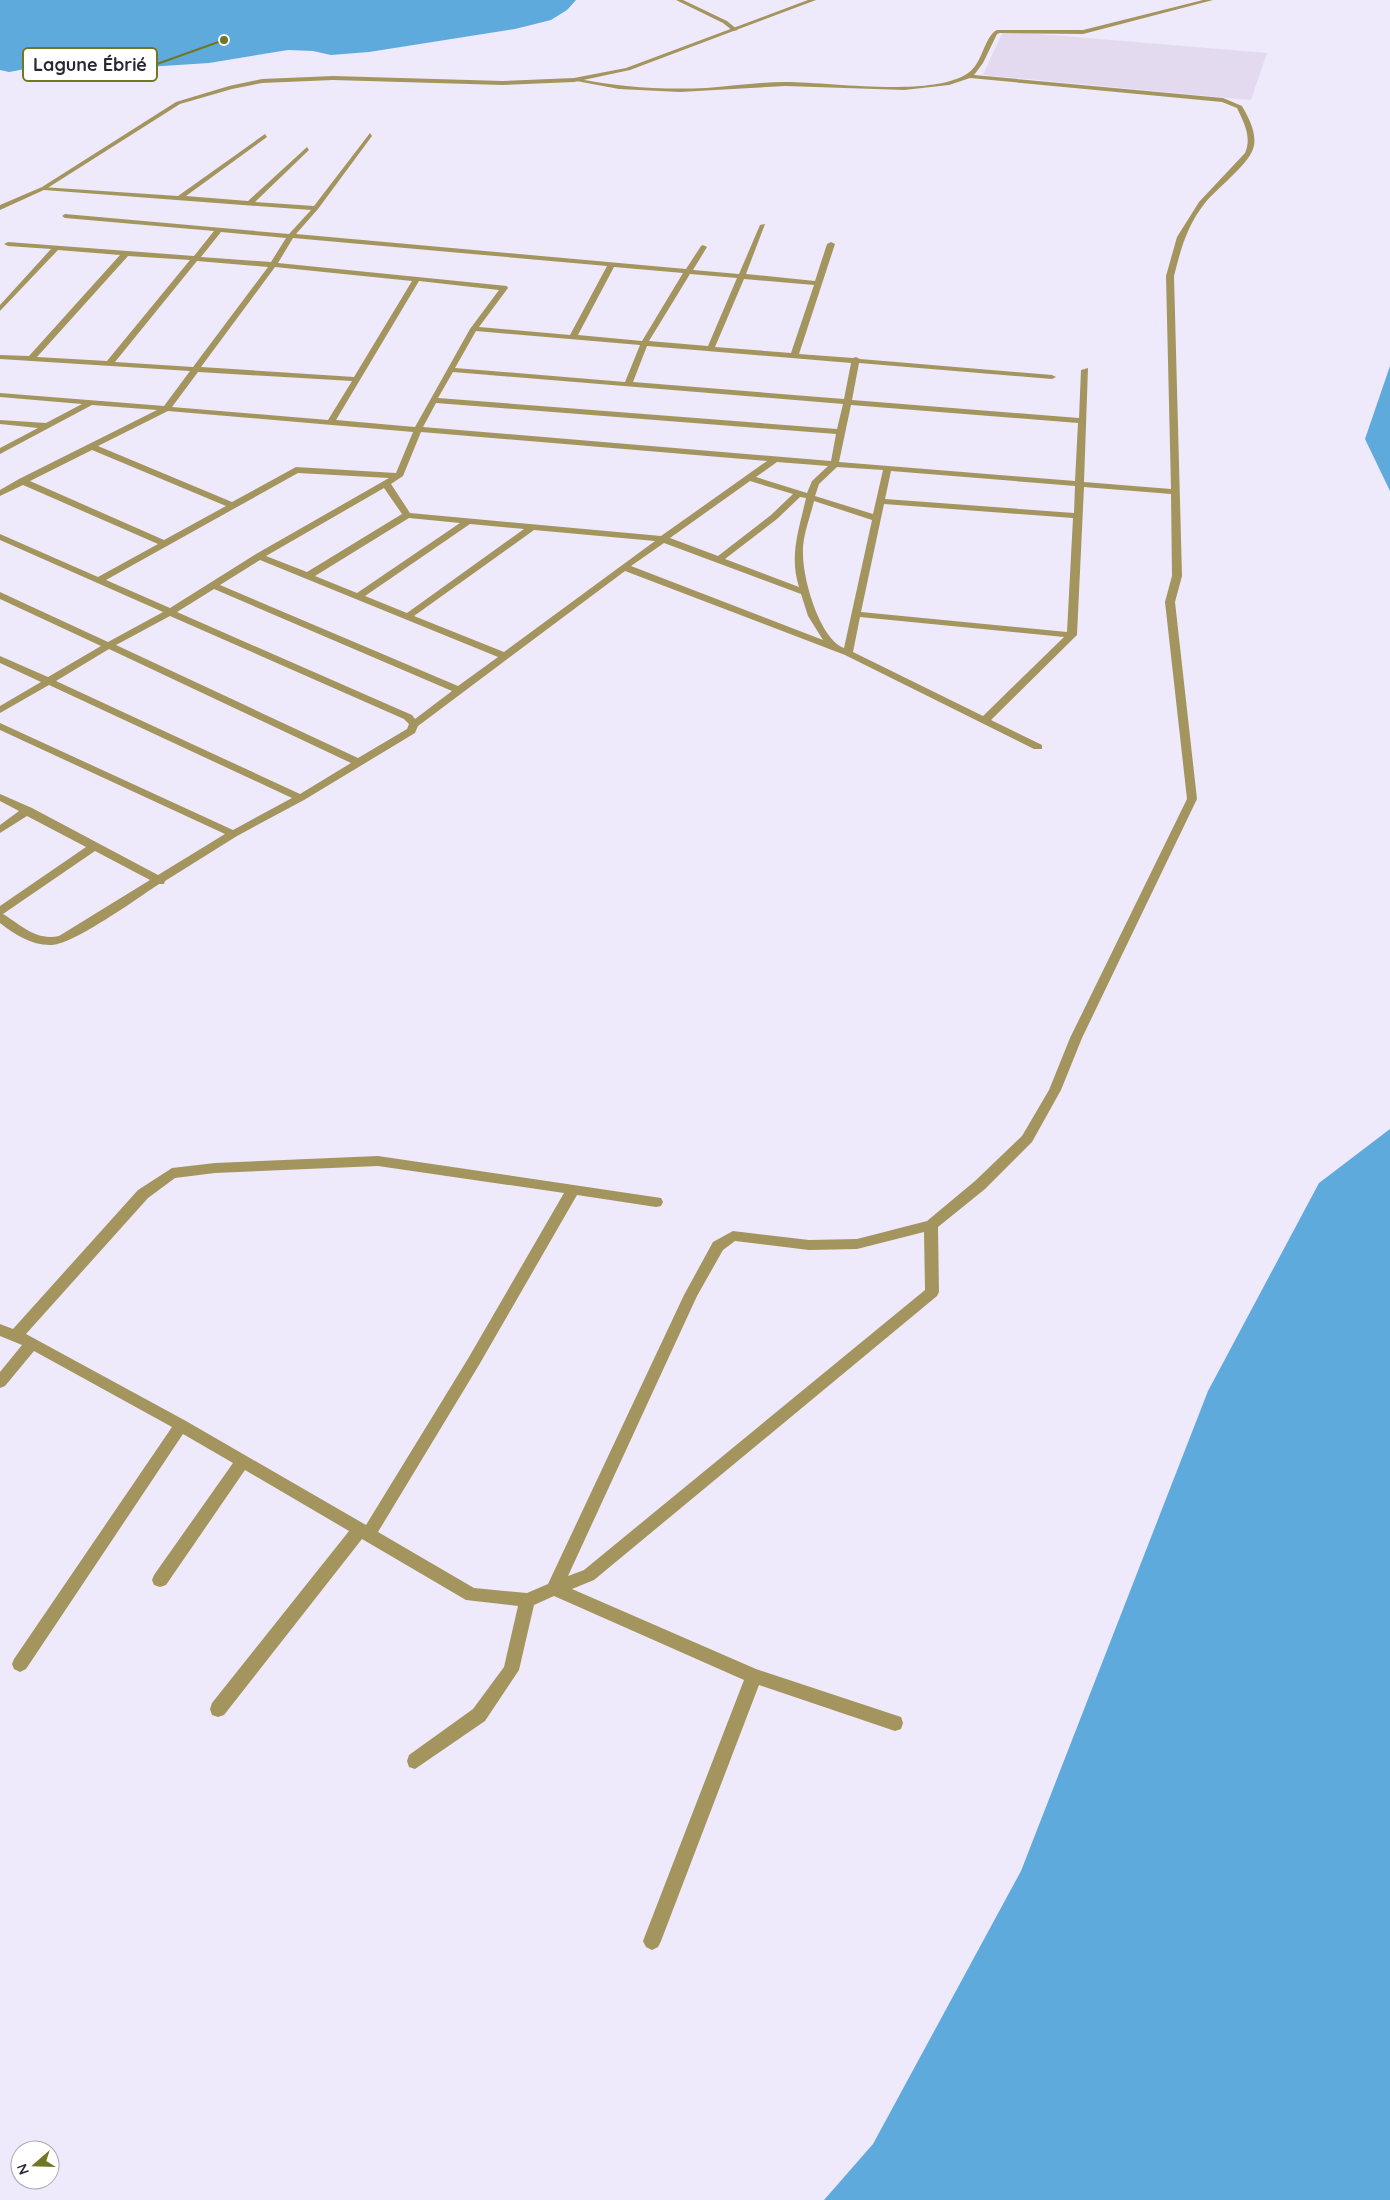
<svg xmlns="http://www.w3.org/2000/svg" width="1390" height="2200" font-family="Quicksand,sans-serif">
<rect width="100%" height="100%" fill="#eeeafb"/>
<!-- industrial -->
<polygon fill="#e4daef" points="1003,31 1267,53 1251,100 983,75"/>
<!-- water -->
<g fill="#5faadd">
<polygon points="0,0 576,0 567,10 551,20 515,29 369,52 331,55 313,51 288,50 209,63 116,69 93,59 79,59 9,72 0,70"/>
<polygon points="1390,366 1390,491 1365,439"/>
<polygon points="1390,1129 1390,2200 824,2200 873,2144 1021,1871 1208,1391 1319,1183"/>
</g>
<g fill="none" stroke-linecap="round" stroke-linejoin="round">
<!-- minor -->
<g fill="#a4955f" fill-rule="evenodd">
<polygon points="676,0 683,0 727,21 738,30 733,31 723,23"/>
<path d="M1203 0H1213L1083 34 1000 33 997 34 983 63 974 75 1223 98 1242 106C1249 118 1258 135 1253 149 1248 165 1216 189 1205 203 1187 226 1181 248 1174 276L1182 576 1175 602 1197 799 1082 1038 1061 1090 1032 1142 985 1189 938 1227 939 1292 937 1296 594 1580 572 1589 756 1669 901 1717 903 1723 901 1729 895 1731 759 1685 661 1941 658 1947 652 1950 646 1947 643 1941 744 1680 554 1596 534 1605 519 1670 485 1721 415 1769 409 1767 407 1761 409 1755 473 1709 504 1667 518 1606 466 1600 362 1539 224 1715 218 1717 212 1715 210 1709 212 1703 349 1531 245 1470 166 1585 160 1587 154 1585 152 1580 154 1575 233 1463 183 1434 26 1669 20 1672 14 1669 12 1664 14 1659 172 1427 34 1351 5 1386 0 1388V1372L22 1345 0 1336V1324L13 1329 138 1190 172 1168 215 1163 378 1156 661 1198 663 1202 661 1206 656 1207 577 1195 479 1365 378 1532 474 1588 527 1593 548 1584 684 1295 713 1242 733 1231 809 1240 857 1239 927 1221 975 1181 1022 1136 1049 1090 1070 1038 1187 799 1165 602 1172 576 1171 494 1084 487 1077 635 991 720 1042 745V749H1034L845 655 625 571 418 726 415 733 304 800 237 836 165 881 164 884H159C138 898 74 944 52 945 33 946 15 935 0 923V906L86 847 27 816 0 833V825L19 811 0 801V794L32 808 158 875 225 834 0 730V723L233 830 292 798 49 685 0 713V706L41 682 0 663V656L48 677 101 646 0 599V592L108 642 163 612 0 540V534L98 577 158 544 23 485 0 496V490L19 479 157 410 92 405 0 454V448L38 428 0 424V420L46 423 82 404 0 397V393L164 406 190 371 0 359V355L29 356 120 255 58 250 0 311V305L51 249 8 246 4 244 8 242 194 256 214 231 65 218 62 216 65 214 289 234 311 210 44 190 42 189V187L178 196 265 134 267 137 186 196 248 201 307 147 309 150 255 202 314 206 370 133 372 136 318 209 296 234 686 269 701 246 703 245 707 247 693 270 739 274 760 225 765 224 746 274 815 281 827 244 831 242 835 244 799 354 853 358 856 357 860 359 1052 375 1056 377 1052 379 859 363 852 400 1079 418 1081 370 1088 368 1084 482 1171 489 1166 276 1177 237 1199 202 1245 153C1252 137 1244 123 1237 108L1222 102 970 78 949 85 904 90 786 86 680 92 619 89 571 80 574 78C618 87 661 90 706 88 732 86 759 82 785 82 831 82 926 97 965 75 983 66 983 37 997 30H1083ZM221 232 286 238 271 262 201 257ZM293 238 607 266 570 335 479 327 508 288 507 286 278 263ZM128 256 190 260 107 361 37 357ZM197 261 268 267 193 367 115 362ZM275 267 412 281 354 377 201 367ZM614 267 683 273 642 341 578 335ZM690 274 737 278 708 346 649 341ZM744 279 814 285 791 353 715 347ZM419 281 499 290 470 329 415 427 336 420ZM476 331 640 345 625 382 455 368ZM647 346 851 363 844 399 633 382ZM198 372 352 381 328 420 172 407ZM453 372 843 404 837 429 438 398ZM436 403 836 434 831 461 423 427ZM851 405 1078 423 1075 481 839 462ZM168 411 413 432 396 473 296 467 232 502 98 446ZM421 432 767 461 661 536 410 513 391 484 403 476ZM92 450 226 506 164 540 30 481ZM777 462 828 466 812 481 807 493 756 477ZM837 467 883 470 873 514 815 496 819 484ZM891 471 1075 486 1074 513 885 499ZM298 473 389 478 256 554 170 608 106 580ZM750 481 793 494 771 515 718 556 670 538ZM384 488 402 514 307 572 266 556ZM800 497 806 498C799 530 789 555 799 587L725 559 777 519ZM814 501 872 520 844 648C820 639 803 580 803 554 802 537 810 518 814 501ZM884 504 1073 518 1067 632 861 612ZM409 518 460 523 357 593 315 576ZM470 524 524 529 407 613 365 596ZM534 530 655 541 504 652 414 616ZM664 543 801 594 808 616 823 640 631 566ZM260 560 498 657 458 686 220 585ZM214 589 452 691 415 719 412 715 177 612ZM170 616 404 719 409 724 407 729 358 758 116 645ZM860 617 1064 637 983 716 853 652ZM109 649 351 763 300 794 56 681ZM95 851 150 880 59 936C36 941 21 925 3 914ZM378 1166 564 1193 469 1357 366 1525 186 1421 26 1334 148 1198 175 1178 215 1173ZM924 1232 925 1290 584 1570 568 1576 697 1296 723 1250 735 1241 809 1250 857 1249Z"/>
</g>
<!-- tertiary -->
<polygon fill="#a4955f" fill-rule="evenodd" points="808,0 816,0 630,70 574,82 503,85 333,80 262,83 232,89 180,104 46,189 0,210 0,205 42,187 176,102 229,86 262,79 333,76 503,81 574,78 626,68"/>
</g>
<!-- callouts -->
<path fill="none" stroke="#707720" stroke-width="2" d="M224 40L157 64"/>
<circle fill="#707720" stroke="#fff" stroke-width="2" cx="224" cy="40" r="5"/>
<rect fill="#fff" stroke="#707720" stroke-width="2" x="23" y="48" width="134" height="33" rx="5"/>
<g font-size="18" text-anchor="middle" font-weight="bold" fill="#2b2833">
<text x="90" y="71">Lagune Ébrié</text>
</g>
<!-- north arrow -->
<g transform="translate(35 2165) rotate(250)"><circle r="24" fill="#ffffff" stroke="#aaa9ad"/>
<path d="M0-4L9 19L0 12L-9 19Z" fill="#707720"/>
<text y="-8" font-size="14" font-weight="bold" text-anchor="middle" fill="#2b2833">N</text>
</g>
</svg>
